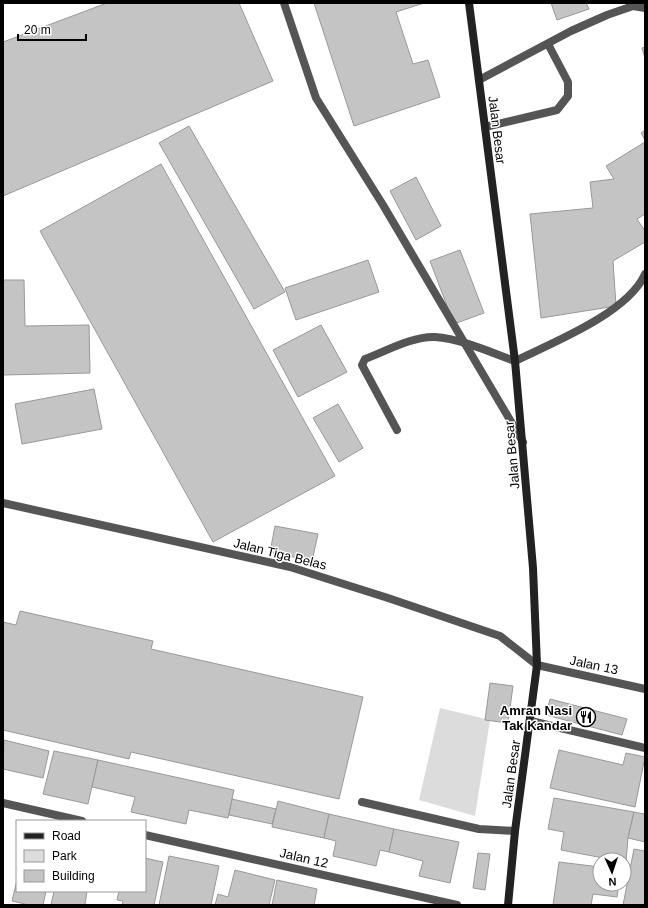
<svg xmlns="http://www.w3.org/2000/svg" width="648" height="908" font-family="Arial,sans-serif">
<rect width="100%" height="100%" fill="#fff"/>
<!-- green -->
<polygon fill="#dcdcdc" points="440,708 490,720 475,816 419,800"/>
<!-- building -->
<g fill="#c4c4c4" stroke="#999">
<polygon points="107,3 239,3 273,81 3,196 3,42"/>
<polygon points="314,3 424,3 396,12 413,64 428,60 440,97 354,126"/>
<polygon points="551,3 586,3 589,9 557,20"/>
<polygon points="645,47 645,58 642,48"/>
<polygon points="189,126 285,292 254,309 159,143"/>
<polygon points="645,130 645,140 641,133"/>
<polygon points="645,142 645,214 637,219 645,231 645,242 613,261 616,306 541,318 530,214 593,208 590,182 614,179 606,166"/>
<polygon points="161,164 335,476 213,542 40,231"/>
<polygon points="416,177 441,226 416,240 390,191"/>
<polygon points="460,250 484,313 454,324 430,261"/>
<polygon points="368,260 379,292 296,320 285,288"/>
<polygon points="3,280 24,280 25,326 89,325 90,373 3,375"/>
<polygon points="321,325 347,372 298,397 273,350"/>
<polygon points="94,389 102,429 22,444 15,404"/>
<polygon points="338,404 363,448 339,462 313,418"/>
<polygon points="275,526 318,534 312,561 270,552"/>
<polygon points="20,611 153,641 151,649 363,697 339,799 131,752 129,759 3,730 3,622 16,625"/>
<polygon points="490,683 513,686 508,723 485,720"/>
<polygon points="550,699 627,719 622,735 546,715"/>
<polygon points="4,740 49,751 43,778 3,769"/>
<polygon points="559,750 623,765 626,753 645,757 635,807 550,788"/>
<polygon points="54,751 98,760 88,804 43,794"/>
<polygon points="98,760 234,790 228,818 189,810 186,824 131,812 135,797 92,787"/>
<polygon points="554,798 634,812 628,838 626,862 624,860 614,860 561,850 564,832 548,829"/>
<polygon points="232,799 276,809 272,824 229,815"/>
<polygon points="278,801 329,814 324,838 272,827"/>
<polygon points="645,811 645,842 628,838 634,812 644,814"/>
<polygon points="329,814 394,829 389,852 380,850 376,866 333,856 336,841 324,838"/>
<polygon points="394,829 459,842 450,883 419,876 423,861 389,852"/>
<polygon points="634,849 645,851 645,905 623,905"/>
<polygon points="478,853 490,854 485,890 473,888"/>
<polygon points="169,856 219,866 211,905 159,905"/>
<polygon points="145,858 163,862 154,905 122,905 123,901 117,900 119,891 145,891"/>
<polygon points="559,862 600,867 600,884 619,884 617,897 593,894 591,905 553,905"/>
<polygon points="235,870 275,880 269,905 215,905 218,894 228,897"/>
<polygon points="17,880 17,891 46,891 43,905 29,905 12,901"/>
<polygon points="277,880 317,889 314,905 272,905"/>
<polygon points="54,891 87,891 85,905 51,905"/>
</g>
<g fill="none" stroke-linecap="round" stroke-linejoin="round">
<!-- service -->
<g stroke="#555" stroke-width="8">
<polyline points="284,3 316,98 383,205 523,442"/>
<polyline points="479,80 571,31 607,15 633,6 645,8"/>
<polyline points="485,127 557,110 568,96 568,82 548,44"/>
<path d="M397 430 362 365 365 359C386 351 413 336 435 337 462 339 490 352 515 361 552 343 628 313 645 274"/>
<polyline points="362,802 479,829 515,831"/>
</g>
<!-- minor -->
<g stroke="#555" stroke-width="8">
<polyline points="3,503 290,567 388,598 500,636 537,665 645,689"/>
<polyline points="531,721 645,748"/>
<polyline points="3,803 82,821"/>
<polyline points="145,835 457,905"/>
</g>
<!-- secondary -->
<polyline stroke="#222" stroke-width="8" points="469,3 515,361 533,568 537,665 515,831 508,905"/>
</g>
<!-- icons -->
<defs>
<g id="restaurant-ring" transform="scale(1)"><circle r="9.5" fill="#fff" stroke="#000" stroke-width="1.5"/><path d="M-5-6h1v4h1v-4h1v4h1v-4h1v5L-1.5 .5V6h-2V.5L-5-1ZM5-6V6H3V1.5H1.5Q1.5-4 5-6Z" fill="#000"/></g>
</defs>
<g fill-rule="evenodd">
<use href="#restaurant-ring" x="586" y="717"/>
</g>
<g text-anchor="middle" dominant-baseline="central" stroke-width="3" stroke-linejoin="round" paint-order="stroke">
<!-- street labels -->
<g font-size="13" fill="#000" stroke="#fff">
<text transform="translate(497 130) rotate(83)">Jalan Besar</text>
<text transform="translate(512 455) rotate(-95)">Jalan Besar</text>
<text transform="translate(280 554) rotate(14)">Jalan Tiga Belas</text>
<text transform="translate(594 665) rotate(12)">Jalan 13</text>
<text transform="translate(511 774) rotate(-82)">Jalan Besar</text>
<text transform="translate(304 858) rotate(13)">Jalan 12</text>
</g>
<!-- poi labels -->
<g font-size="13" font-weight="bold" fill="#000" stroke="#fff" text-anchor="end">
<text x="572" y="710">Amran Nasi<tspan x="572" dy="15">Tak Kandar</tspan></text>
</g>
</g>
<!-- border -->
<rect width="648" height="908" fill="none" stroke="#000000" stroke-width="8"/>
<!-- legend -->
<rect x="16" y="820" width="130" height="72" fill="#ffffff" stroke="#999999"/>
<rect x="24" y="833" width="20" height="6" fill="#222222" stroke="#999999"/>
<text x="52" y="840" font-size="12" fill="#000000">Road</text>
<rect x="24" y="850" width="20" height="12" fill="#dcdcdc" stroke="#999999"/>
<text x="52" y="860" font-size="12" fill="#000000">Park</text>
<rect x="24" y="870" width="20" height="12" fill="#c4c4c4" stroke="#999999"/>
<text x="52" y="880" font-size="12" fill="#000000">Building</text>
<!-- north arrow -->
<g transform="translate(612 872) rotate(177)"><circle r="19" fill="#ffffff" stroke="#999999"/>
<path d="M0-3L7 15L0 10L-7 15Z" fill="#000000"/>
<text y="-6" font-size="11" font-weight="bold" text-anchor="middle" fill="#000000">N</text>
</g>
<!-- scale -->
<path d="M18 34v6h68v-6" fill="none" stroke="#000000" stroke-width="2"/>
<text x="24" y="34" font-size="12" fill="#000000" stroke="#ffffff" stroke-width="3" paint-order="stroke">20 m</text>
</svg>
